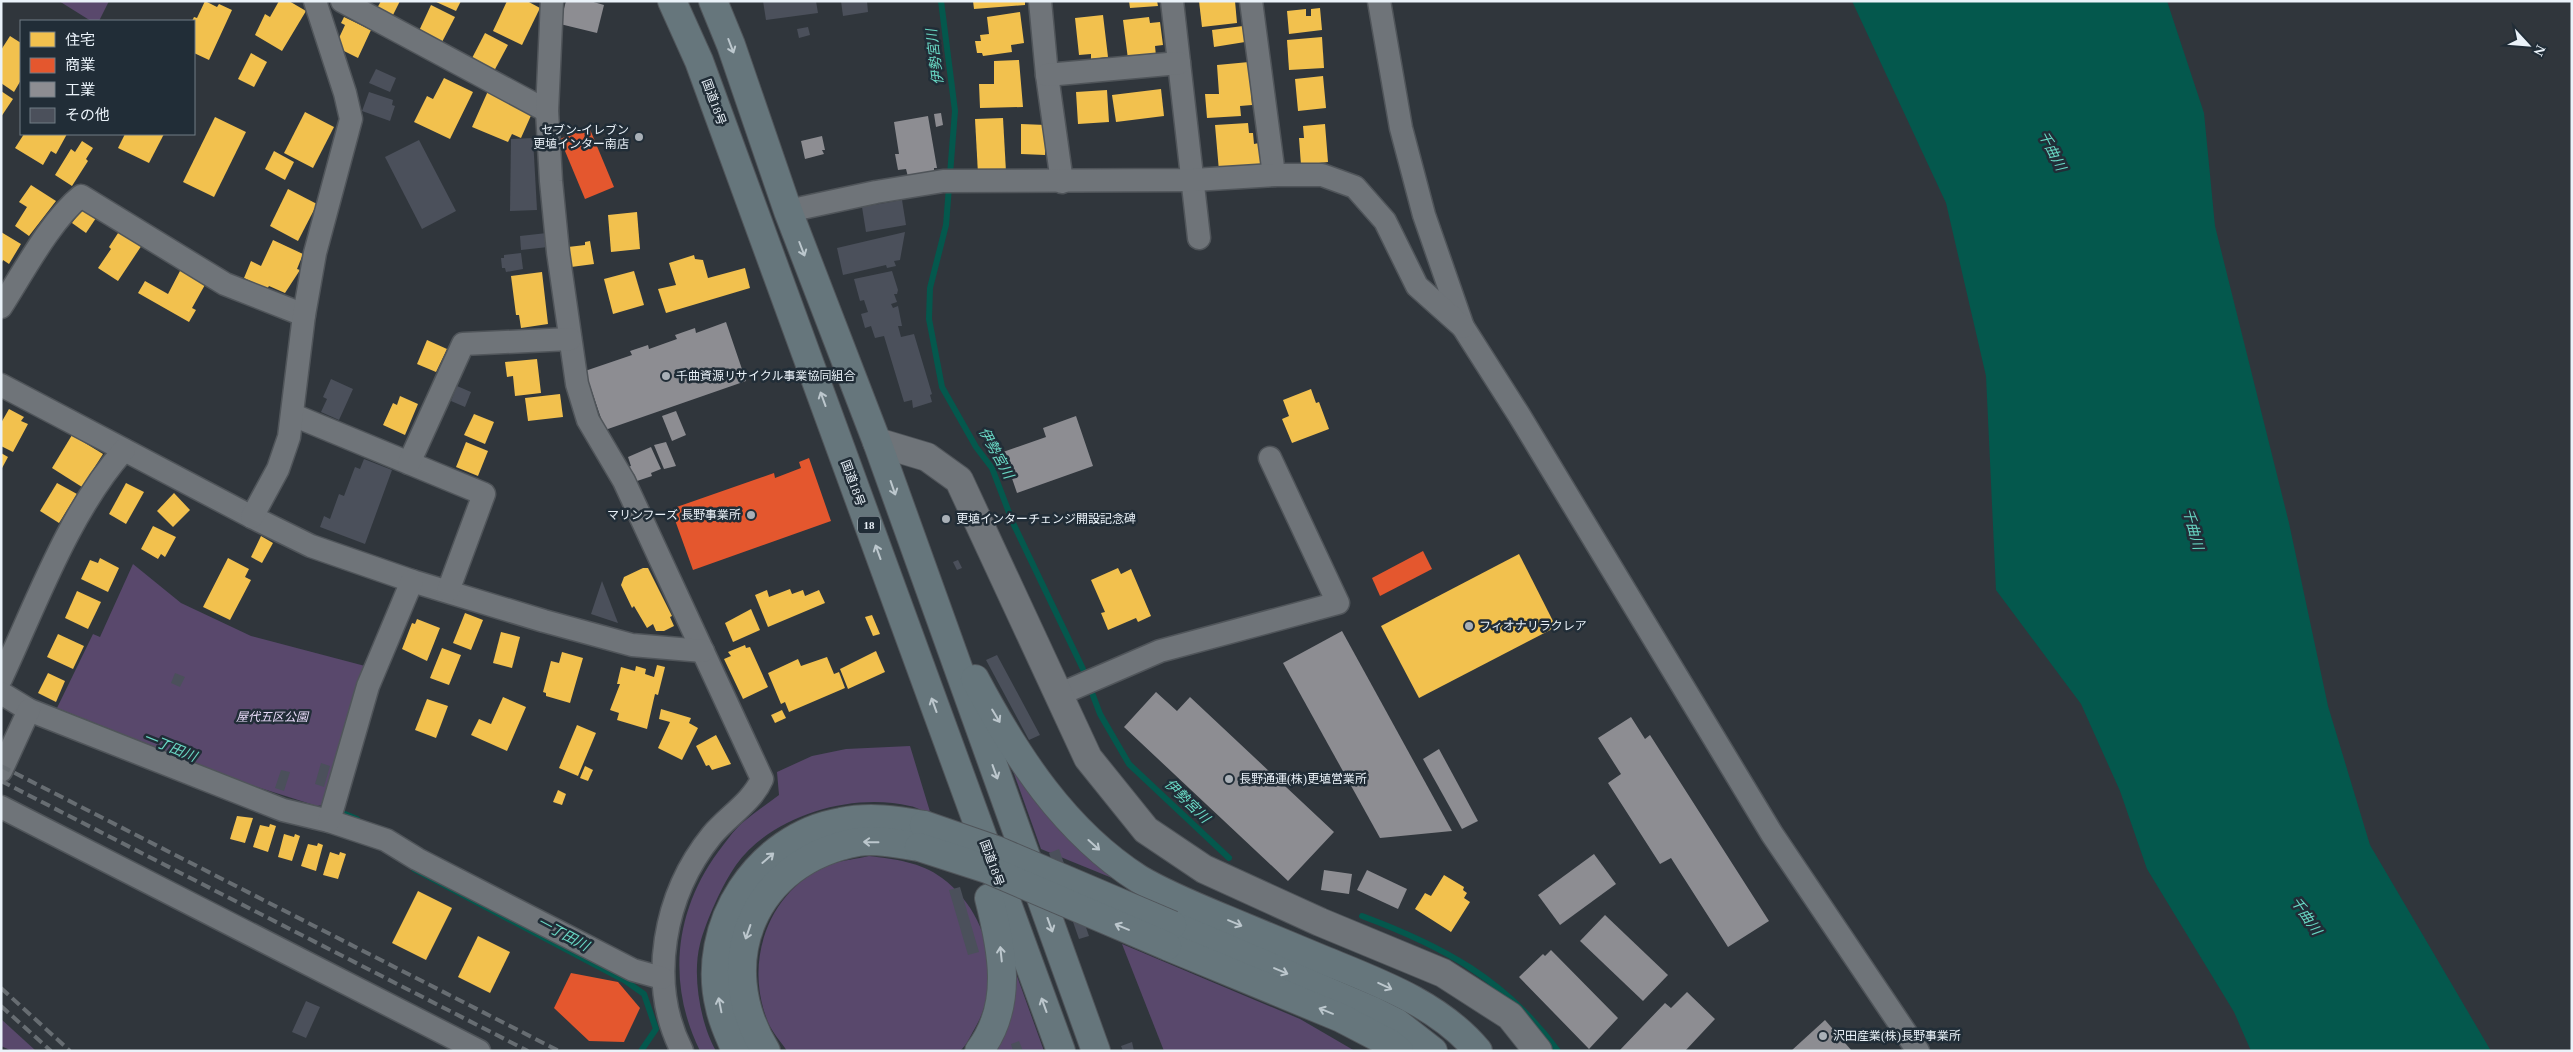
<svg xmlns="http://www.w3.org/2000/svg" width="2573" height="1052" font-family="'Times New Roman','Noto Sans JP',serif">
<rect width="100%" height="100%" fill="#30363c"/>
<!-- green -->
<g fill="#59486c">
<polygon points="59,1 109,1 99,21 91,21"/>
<polygon points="133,564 181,603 251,636 365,666 323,805 317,806 248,784 57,708 93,634 100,637"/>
<path d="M910 746 931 815C924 812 917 807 910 806 852 792 772 815 736 865 722 885 706 921 700 944 692 975 700 1023 716 1051H700C667 984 674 912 718 852 725 843 733 831 742 823 754 813 767 804 779 795L777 772 812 756 846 749Z"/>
<polygon points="1013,771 1069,838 1122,882 1041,849"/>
<path d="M869 856C894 859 921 862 942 878 988 912 1004 978 975 1028 970 1036 967 1045 960 1051H787C781 1042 772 1032 768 1022 743 962 768 888 832 864 843 860 857 859 869 856Z"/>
<polygon points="1122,944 1300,1019 1355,1051 1164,1051"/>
<polygon points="1013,965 1044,1051 991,1051"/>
<polygon points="1,1019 36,1051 12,1051 1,1046"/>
</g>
<!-- water -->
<polygon fill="#04584d" points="1852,1 2167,1 2204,113 2215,226 2289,523 2328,706 2370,845 2491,1051 2251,1051 2234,1012 2147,869 2120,791 2081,704 1996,590 1986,376 1946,203"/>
<!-- homes -->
<g fill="#f2c14e">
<polygon points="205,1 217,7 219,4 232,10 209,60 194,53 192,21 194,17 197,18"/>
<polygon points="279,1 289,1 306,11 282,51 255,35 265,14 270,17"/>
<polygon points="381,1 400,1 391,19 375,12"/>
<polygon points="434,1 461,1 456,11"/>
<polygon points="507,1 527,1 540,8 522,45 493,31"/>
<polygon points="973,1 1025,1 1025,5 974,9"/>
<polygon points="1129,1 1157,1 1158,6 1130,8"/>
<polygon points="1199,1 1235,1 1237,23 1202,27"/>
<polygon points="431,5 455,17 441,44 418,33"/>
<polygon points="1320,8 1322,30 1289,34 1287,11 1306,9 1306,16 1311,16 1311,9"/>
<polygon points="1020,12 1024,43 1011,45 1012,52 983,56 982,53 977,53 975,41 981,41 980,35 989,34 987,17"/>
<polygon points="1103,15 1108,57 1091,59 1091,54 1079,55 1075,18"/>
<polygon points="344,17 371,30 358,58 342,50 339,38 345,25 341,23"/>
<polygon points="1149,17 1150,23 1160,22 1163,45 1155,46 1156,56 1128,59 1123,20"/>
<polygon points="1243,26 1245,42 1214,47 1212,30"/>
<polygon points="485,33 508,45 493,73 470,62"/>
<polygon points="10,36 21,43 21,80 14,92 1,83 1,50"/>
<polygon points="1322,37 1324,68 1289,70 1287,40"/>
<polygon points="251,53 267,62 254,87 238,79"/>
<polygon points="1019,60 1023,107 980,108 979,84 994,84 994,61"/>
<polygon points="1249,62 1252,105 1240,106 1241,116 1207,118 1205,94 1219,94 1217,65"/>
<polygon points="1323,76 1326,108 1298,111 1295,79"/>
<polygon points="444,78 473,92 450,139 414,122 427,96 433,99"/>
<polygon points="1161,89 1164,116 1116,122 1112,95"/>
<polygon points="1107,90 1109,122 1078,124 1076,92"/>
<polygon points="1,91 13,99 1,117"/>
<polygon points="488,91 533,111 521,138 512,134 508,142 472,127"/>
<polygon points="305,112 334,127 313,168 284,153"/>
<polygon points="215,117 246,132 214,197 183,182"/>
<polygon points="1003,118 1006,172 978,174 975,119"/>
<polygon points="1248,123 1249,133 1253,133 1254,144 1259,143 1261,166 1219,171 1215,125"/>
<polygon points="1021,124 1046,125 1045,155 1021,154"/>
<polygon points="1325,124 1328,162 1301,165 1299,138 1304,138 1303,126"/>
<polygon points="24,134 67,134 56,154 51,151 43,165 15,148"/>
<polygon points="125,134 164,134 149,163 118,148"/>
<polygon points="82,141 93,148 86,159 88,161 72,186 55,175 71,149 75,152"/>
<polygon points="274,151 294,162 285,180 265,169"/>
<polygon points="31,185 56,201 29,236 15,226 27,207 19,202"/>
<polygon points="288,189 317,204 298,241 270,226"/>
<polygon points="83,208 96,218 86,233 72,223"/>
<polygon points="637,212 640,249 611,252 608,215"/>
<polygon points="120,230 142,245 118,281 98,268 111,249 109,247"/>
<polygon points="1,232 21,244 9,264 3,260 1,264"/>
<polygon points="273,240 303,254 297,269 300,270 285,293 269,286 267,289 244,278 251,261 261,266"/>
<polygon points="590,241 594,264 571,267 568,247 585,245 585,242"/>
<polygon points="694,255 695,259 703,260 708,278 745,268 750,288 666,313 658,289 676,285 669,263"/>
<polygon points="181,269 206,283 192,308 196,310 189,322 138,293 145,281 168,294"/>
<polygon points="634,271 644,305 613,314 604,279"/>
<polygon points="542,272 548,324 521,328 519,315 516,315 511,276"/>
<polygon points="427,340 447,349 436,372 417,364"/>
<polygon points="537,359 541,393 515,396 513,376 507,377 505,362"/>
<polygon points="1311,389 1316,403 1319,402 1329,429 1292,443 1282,419 1289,416 1283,400"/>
<polygon points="560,394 563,417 528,421 525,398"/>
<polygon points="400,396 418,404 405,435 383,425 393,403 397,405"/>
<polygon points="9,409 24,417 21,421 28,424 13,452 1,446 1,423"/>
<polygon points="474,414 494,422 485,444 464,435"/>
<polygon points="72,435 103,454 82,487 52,468"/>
<polygon points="466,442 488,451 478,476 456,467"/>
<polygon points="1,453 8,457 1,470"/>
<polygon points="57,483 77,494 59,523 40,511"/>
<polygon points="126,483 144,492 126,524 109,514"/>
<polygon points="174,493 190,510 173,527 157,511"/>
<polygon points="153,526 176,537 165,557 161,554 158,559 141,549"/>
<polygon points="261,536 273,543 262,563 251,557"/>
<polygon points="1519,554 1556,627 1419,698 1381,626"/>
<polygon points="100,558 119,568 108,592 81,579 90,560 98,563"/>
<polygon points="228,558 249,569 245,577 251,580 230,620 203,607"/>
<polygon points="643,568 648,568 672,616 670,617 674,626 664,631 656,631 653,624 647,628 634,606 632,608 621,585 624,577"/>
<polygon points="1118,568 1121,574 1131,569 1151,616 1138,622 1136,618 1108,630 1101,613 1105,612 1091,580"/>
<polygon points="790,589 792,594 803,590 805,596 819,590 825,603 768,627 755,595 767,590 769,597"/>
<polygon points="77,591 101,602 88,629 65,618"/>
<polygon points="751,609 760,630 733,642 725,623"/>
<polygon points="465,613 483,620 471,650 453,643"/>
<polygon points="872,615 880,634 873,636 865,617"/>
<polygon points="417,619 440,628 427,661 402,649 412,623 415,624"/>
<polygon points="501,632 520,637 512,668 493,663"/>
<polygon points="58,634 84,646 73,669 47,657"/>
<polygon points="745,645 746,648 750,647 768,687 743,699 724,659 731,656 728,652"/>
<polygon points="442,648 461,655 449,685 430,678"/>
<polygon points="876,651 885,672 848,689 840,669"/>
<polygon points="562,652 583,658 570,703 546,696 546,693 543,692 551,661 559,663"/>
<polygon points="827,657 834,674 839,672 845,688 789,712 785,702 781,704 768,673 798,659 801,666"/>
<polygon points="657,665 665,667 658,695 655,694 647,729 617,720 619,713 610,710 620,684 617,684 621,667 635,671 636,666 646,669 645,674 654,677"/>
<polygon points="48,673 65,681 56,702 38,693"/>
<polygon points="503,697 526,707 507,751 471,735 479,719 491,724"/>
<polygon points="427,699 448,706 436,738 415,730"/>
<polygon points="661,709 691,718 689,723 698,728 682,760 658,748 670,722 659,719"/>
<polygon points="782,710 786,718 775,723 771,715"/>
<polygon points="577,725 596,733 578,776 559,768"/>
<polygon points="716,735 731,764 712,770 709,765 706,766 696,746"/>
<polygon points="585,766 593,770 588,781 580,778"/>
<polygon points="558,790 566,794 562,805 553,802"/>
<polygon points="237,816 253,818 245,843 230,839"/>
<polygon points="270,824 276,826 268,852 253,847 260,825 269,827"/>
<polygon points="284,834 294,837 295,834 300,836 292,861 278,857"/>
<polygon points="318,843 323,845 316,871 301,866 308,844 317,846"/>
<polygon points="330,852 339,855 340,852 346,854 338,879 323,875"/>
<polygon points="1444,875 1464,887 1463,890 1467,893 1464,898 1470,902 1451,932 1415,909 1425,893 1431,896"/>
<polygon points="418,891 452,908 426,960 392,943"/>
<polygon points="478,936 510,952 490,993 458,977"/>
</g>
<!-- shops -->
<g fill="#e4572e">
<polygon points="589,127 614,187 585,199 560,139"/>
<polygon points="809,458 831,521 693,570 671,509 774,473 775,478 801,468 799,462"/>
<polygon points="1423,551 1432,569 1380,596 1372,578"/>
<polygon points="571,973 618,982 640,1008 624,1042 589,1041 554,1008"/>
</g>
<!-- industry -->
<g fill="#8d8d92">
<polygon points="566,1 590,1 604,5 597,33 560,24"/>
<polygon points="941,113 943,125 936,127 934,114"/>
<polygon points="928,116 937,168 934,168 934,173 908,177 906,169 898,170 895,154 899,154 894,122"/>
<polygon points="822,136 825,150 822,150 824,154 805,159 801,141"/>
<polygon points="726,322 746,381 605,430 585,371 632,355 630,351 648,345 649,349 677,339 675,335 695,328 696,333"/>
<polygon points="676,411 686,435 672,441 662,416"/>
<polygon points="1076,416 1093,466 1017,493 1003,452 1046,437 1043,428"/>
<polygon points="666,442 676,466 664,469 654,445"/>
<polygon points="651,447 661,469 651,473 652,476 637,481 634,474 631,476 627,467 631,466 628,457"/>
<polygon points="1342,631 1452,831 1380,838 1283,663"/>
<polygon points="1156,692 1177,711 1190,697 1334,832 1288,881 1124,727"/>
<polygon points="1631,717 1645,739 1650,735 1769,921 1728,947 1671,858 1660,864 1608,783 1621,774 1598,738"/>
<polygon points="1439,749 1478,821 1462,829 1423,759"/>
<polygon points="1594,854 1616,884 1560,925 1538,895"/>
<polygon points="1324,870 1352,874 1349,894 1321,890"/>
<polygon points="1367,870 1407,889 1398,909 1357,890"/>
<polygon points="1605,915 1668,975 1643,1001 1580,941"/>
<polygon points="1551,950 1618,1018 1589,1049 1519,977 1543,954 1545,956"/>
<polygon points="1687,992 1715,1019 1685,1051 1619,1051 1665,1003 1671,1008"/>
<polygon points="1825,1020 1852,1051 1791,1051"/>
</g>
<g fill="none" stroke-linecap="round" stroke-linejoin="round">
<!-- stream -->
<g stroke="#04584d" stroke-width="6">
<polyline points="941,1 955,111 946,225 930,288 929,319 942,387 976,447 992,468 1013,523 1083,669 1100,714 1129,764 1229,858"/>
<polyline points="345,814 357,819"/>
<polyline points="414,869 624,980 644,994 656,1029 641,1051"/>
<path d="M1362 916C1443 946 1506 980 1558 1051"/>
</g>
</g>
<!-- building -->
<g fill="#4b505b">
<polygon points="763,1 816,1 818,13 766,20"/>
<polygon points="841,1 867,1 868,12 843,16"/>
<polygon points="808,27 810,35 799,38 797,29"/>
<polygon points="376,69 396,78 390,92 369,83"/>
<polygon points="369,92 393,100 392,105 395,106 390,121 362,111"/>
<polygon points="533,138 537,210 510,211 511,139"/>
<polygon points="419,140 456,211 422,229 385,157"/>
<polygon points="902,200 906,225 866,232 862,207"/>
<polygon points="905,232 900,260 894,261 896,266 887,268 886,265 843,275 837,248"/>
<polygon points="547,233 548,247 521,250 520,236"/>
<polygon points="521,253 523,269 506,272 505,268 502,268 501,258 504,258 504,255"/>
<polygon points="892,271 898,290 897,294 894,294 897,302 891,304 893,308 898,306 902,326 898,326 901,337 914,334 932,394 930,395 932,402 913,408 912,400 904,402 884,336 875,338 871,326 865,328 861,314 868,312 864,300 860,301 854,279"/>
<polygon points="331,379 353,389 339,420 321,412 327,399 323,397"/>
<polygon points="457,386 471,392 465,407 451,401"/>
<polygon points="364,459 392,470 365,544 320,527 324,516 330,519 339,494 344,496 355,467 360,469"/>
<polygon points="958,560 962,568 957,570 953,562"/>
<polygon points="602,581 618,623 591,614"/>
<polygon points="997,655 1040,735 1029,740 986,660"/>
<polygon points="175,673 185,677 180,687 171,683"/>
<polygon points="321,763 330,766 324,787 315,784"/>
<polygon points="281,770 290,772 284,791 275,788"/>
<polygon points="1059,849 1089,936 1079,939 1049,853"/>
<polygon points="960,887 979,952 968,955 949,890"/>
<polygon points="306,1001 320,1007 306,1038 292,1032"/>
<polygon points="1019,1041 1023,1051 1013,1051 1011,1044"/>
<polygon points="1132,1042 1134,1051 1123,1051 1121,1046"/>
</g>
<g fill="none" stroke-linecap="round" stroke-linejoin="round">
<!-- street casing -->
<g stroke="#50555a" stroke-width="25">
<g id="street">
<polyline points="342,1 547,111"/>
<path d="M552 1 547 111 551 181 558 252 577 384 588 420 624 481 762 779C752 802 728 816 712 835 664 894 647 982 682 1051"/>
<polyline points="1040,1 1047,75 1062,182"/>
<polyline points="1172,1 1199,238"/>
<polyline points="1251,1 1274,175"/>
<polyline points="1379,1 1401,128 1424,215 1463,327 1519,415 1772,834 1918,1051"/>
<polyline points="1047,75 1179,63"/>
<polyline points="788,211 876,192 943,181 1194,180 1274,175 1322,175 1355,187 1385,221 1417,286 1463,327"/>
<path d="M1 307C23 273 50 221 81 196L225 284 304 315"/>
<polyline points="1,385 252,517 311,546 412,581 544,621 632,645 703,651"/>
<polyline points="293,415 484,494 448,591"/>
<polyline points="409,463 463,344 570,339"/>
<polyline points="252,517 278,469 289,437 304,315 315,253 351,119 345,93 315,1"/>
<path d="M1 679C36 604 69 512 124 450"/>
<polyline points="1,693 29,710 283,810 329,821 386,840 417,859 633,970 662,978"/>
<polyline points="1058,695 1160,651 1338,603 1270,458"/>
<polyline points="1,771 29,710"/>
<polyline points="1,807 479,1051"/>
<polyline points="329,821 368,686 412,581"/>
</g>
</g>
<!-- secondary casing -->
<g stroke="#50555a" stroke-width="30">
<polyline id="secondary" points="877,442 927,457 959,480 1088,758 1146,830 1204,869 1320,922 1443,973 1510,1016 1538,1051"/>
</g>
<!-- highway casing -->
<g stroke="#50555a" stroke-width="30">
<g id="highway">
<polyline points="672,1 699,61 1061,1051"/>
<polyline points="713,1 731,45 788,211 877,442 1096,1051"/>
<path d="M975 679C1016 756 1064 831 1139 879 1166 895 1196 907 1225 919 1259 933 1293 947 1326 961 1380 983 1440 1005 1478 1051"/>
<polyline points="1172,925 1371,1010 1397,1023 1433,1051"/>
<polyline points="1167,946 1341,1018 1389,1043 1399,1051"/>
<path d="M736 1051C730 1037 723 1023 720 1008 699 926 758 836 841 822 869 816 897 820 924 825"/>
<path d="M766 1051C711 962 754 861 858 842 878 839 900 844 919 847"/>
<path d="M979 1051C1014 1005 1002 949 989 898"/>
</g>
</g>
<!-- street -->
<use href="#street" stroke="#6f7479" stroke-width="22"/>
<!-- secondary -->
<use href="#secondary" stroke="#6f7479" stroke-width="28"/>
<!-- highway -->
<use href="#highway" stroke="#66767c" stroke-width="28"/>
<!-- rail -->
<g stroke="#676d72" stroke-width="4" stroke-dasharray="10 5" stroke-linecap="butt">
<polyline points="1,766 559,1051"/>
<polyline points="1,781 528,1051"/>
<polyline points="1,988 70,1051"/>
<polyline points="1,1006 51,1051"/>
</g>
<!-- highway-bridge casing -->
<g stroke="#50555a" stroke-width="30" stroke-linecap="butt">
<g id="highway-bridge">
<polyline points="924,825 996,850 1172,925"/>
<polyline points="919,847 987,869 1167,946"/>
</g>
</g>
<!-- highway-bridge -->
<use href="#highway-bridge" stroke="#66767c" stroke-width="28"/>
</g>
<!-- one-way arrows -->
<defs><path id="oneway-shaft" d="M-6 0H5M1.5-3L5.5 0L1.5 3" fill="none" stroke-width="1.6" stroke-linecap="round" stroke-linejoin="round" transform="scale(1.25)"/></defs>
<g stroke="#bcc7cd">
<use href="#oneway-shaft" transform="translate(731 46) rotate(69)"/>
<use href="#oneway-shaft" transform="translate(802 249) rotate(69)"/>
<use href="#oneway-shaft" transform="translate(823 399) rotate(-110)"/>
<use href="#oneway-shaft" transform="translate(893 488) rotate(71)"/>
<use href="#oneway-shaft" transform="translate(878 552) rotate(-110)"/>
<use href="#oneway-shaft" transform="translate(934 705) rotate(-110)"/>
<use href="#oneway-shaft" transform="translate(996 716) rotate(59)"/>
<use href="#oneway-shaft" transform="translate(995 772) rotate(70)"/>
<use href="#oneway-shaft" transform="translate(871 842) rotate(-179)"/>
<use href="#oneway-shaft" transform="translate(1094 845) rotate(42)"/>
<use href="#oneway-shaft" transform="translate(768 858) rotate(-41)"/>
<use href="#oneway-shaft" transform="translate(1235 923) rotate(23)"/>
<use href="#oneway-shaft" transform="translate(1050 925) rotate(70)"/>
<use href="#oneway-shaft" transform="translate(1122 927) rotate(-157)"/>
<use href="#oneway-shaft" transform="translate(748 932) rotate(109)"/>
<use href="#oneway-shaft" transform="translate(1001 954) rotate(-96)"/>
<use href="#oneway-shaft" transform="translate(1281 971) rotate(23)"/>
<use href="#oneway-shaft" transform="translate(1385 986) rotate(25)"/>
<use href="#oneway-shaft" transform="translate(720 1005) rotate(-101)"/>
<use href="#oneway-shaft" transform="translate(1044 1005) rotate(-110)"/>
<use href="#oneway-shaft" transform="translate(1326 1011) rotate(-158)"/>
</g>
<!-- markers -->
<g fill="#a9b0b7" stroke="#212d37" stroke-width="2">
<circle cx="639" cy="137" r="5"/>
<circle cx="666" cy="376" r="5"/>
<circle cx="751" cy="515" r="5"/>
<circle cx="946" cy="519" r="5"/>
<circle cx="1469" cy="626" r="5"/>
<circle cx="1229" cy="779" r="5"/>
<circle cx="1823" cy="1036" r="5"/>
</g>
<g text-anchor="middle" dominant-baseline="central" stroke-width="5" stroke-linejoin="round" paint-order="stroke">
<!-- shield labels -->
<rect fill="#212d37" stroke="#aeb7bf" stroke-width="1" x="858" y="516.5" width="22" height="17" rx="4"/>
<g font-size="11" font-weight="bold" fill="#eaf2f9">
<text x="869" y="525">18</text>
</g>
<!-- street labels -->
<g font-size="12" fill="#eaf2f9" stroke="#212d37">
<text transform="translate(714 102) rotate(70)">国道18号</text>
<text transform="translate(853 483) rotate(70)">国道18号</text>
<text transform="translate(992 863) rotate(70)">国道18号</text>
</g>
<!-- poi labels -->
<g font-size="12" fill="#eaf2f9" stroke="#212d37" text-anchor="start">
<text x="629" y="130" text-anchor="end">セブン-イレブン<tspan x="629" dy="14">更埴インター南店</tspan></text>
<text x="676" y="376">千曲資源リサイクル事業協同組合</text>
<text x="741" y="515" text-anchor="end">マリンフーズ 長野事業所</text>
<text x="956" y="519">更埴インターチェンジ開設記念碑</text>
<text x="1479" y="626">フィオナリラクレア</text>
<text x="1239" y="779">長野通運(株)更埴営業所</text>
<text x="1833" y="1036">沢田産業(株)長野事業所</text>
</g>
<!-- park labels -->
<g font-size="12" font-style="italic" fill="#e7daf8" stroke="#212d37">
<text x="272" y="717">屋代五区公園</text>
</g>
<!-- water labels -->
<g font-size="14" font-style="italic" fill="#69d9c5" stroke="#212d37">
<text transform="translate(935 57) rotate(-97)">伊勢宮川</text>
<text transform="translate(2052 151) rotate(63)">千曲川</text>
<text transform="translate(996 453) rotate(61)">伊勢宮川</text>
<text transform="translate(2193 529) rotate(75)">千曲川</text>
<text transform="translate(170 747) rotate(22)">一丁田川</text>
<text transform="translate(1187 801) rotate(44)">伊勢宮川</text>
<text transform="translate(2306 916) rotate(56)">千曲川</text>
<text transform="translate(563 934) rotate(28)">一丁田川</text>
</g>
</g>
<!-- border -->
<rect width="2573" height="1052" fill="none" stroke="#eaf2f9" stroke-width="5"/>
<!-- legend -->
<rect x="20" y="20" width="175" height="115" fill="#212d37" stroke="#717c85"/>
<rect x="30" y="32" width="25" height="15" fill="#f2c14e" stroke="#717c85"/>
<text x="65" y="45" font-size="15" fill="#eaf2f9">住宅</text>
<rect x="30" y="58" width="25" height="15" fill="#e4572e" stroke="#717c85"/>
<text x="65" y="70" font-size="15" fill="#eaf2f9">商業</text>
<rect x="30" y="82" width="25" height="15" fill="#8d8d92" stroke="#717c85"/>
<text x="65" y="95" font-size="15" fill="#eaf2f9">工業</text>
<rect x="30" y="108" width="25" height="15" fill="#4b505b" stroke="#717c85"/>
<text x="65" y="120" font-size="15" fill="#eaf2f9">その他</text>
<!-- north arrow -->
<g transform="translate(2528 45) rotate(116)" stroke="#212d37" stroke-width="4" paint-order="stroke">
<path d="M0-4L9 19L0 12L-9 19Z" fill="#eaf2f9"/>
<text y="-8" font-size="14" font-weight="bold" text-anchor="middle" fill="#eaf2f9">N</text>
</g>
</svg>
